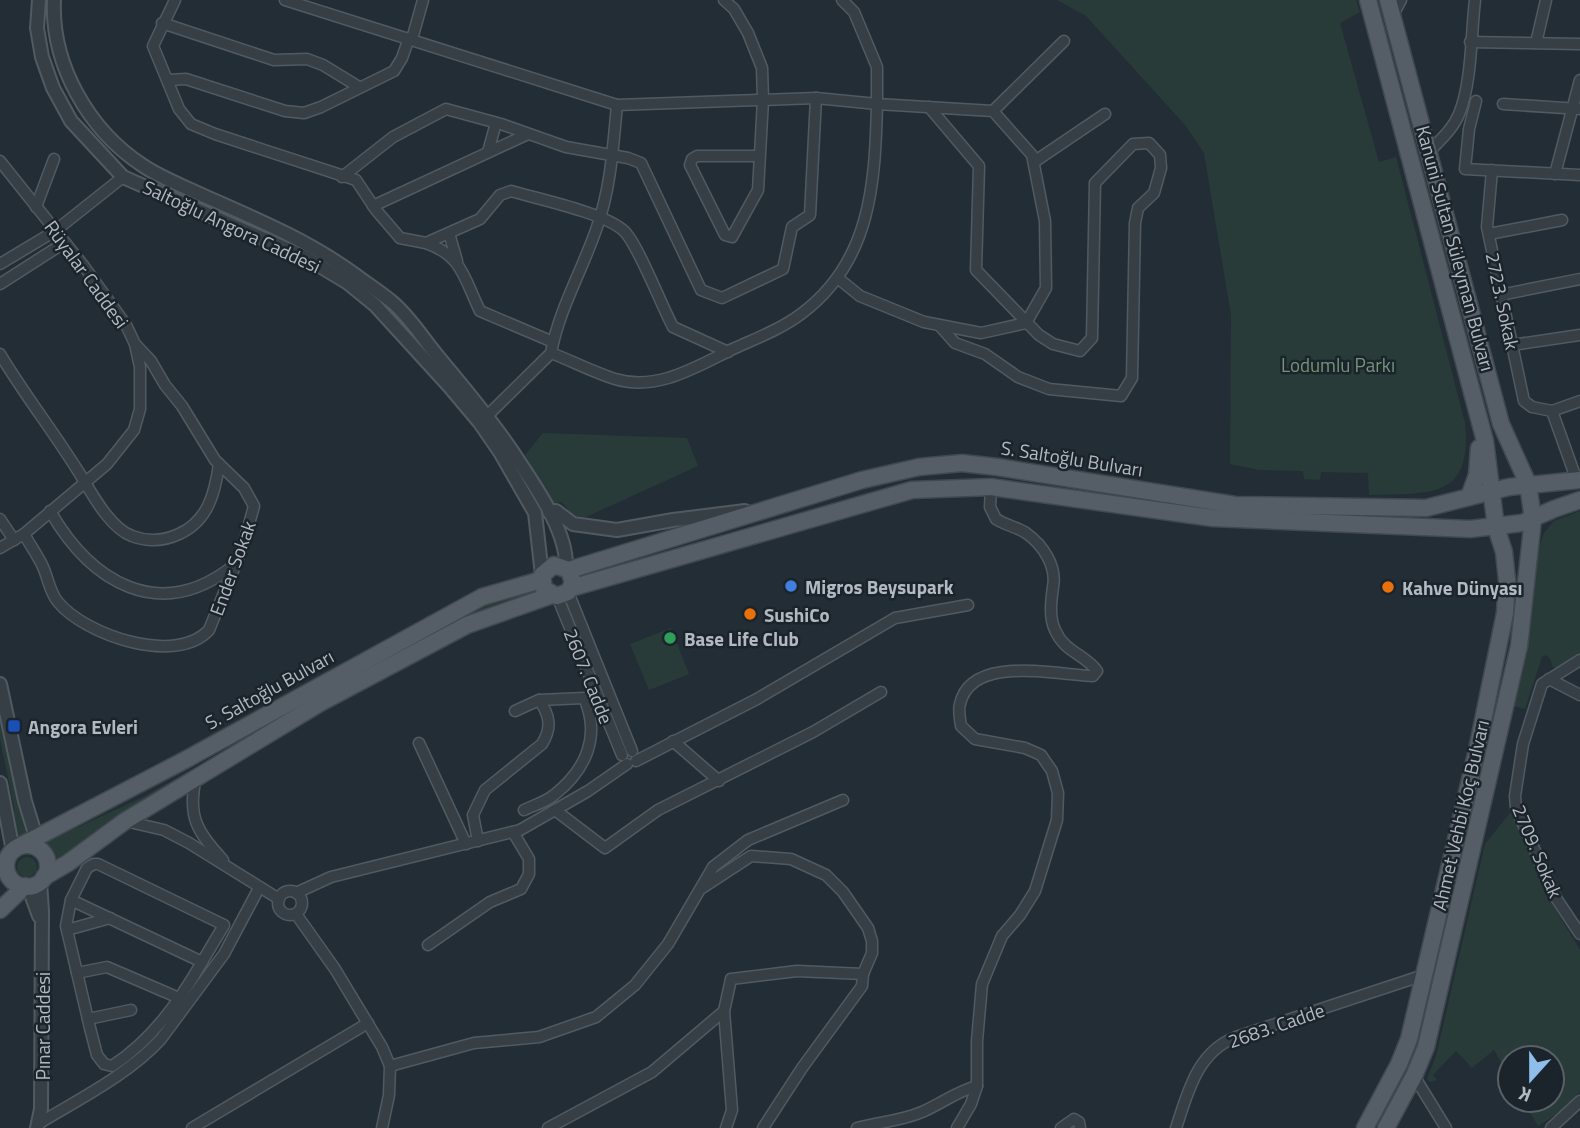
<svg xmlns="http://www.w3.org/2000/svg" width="1580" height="1128" font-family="'Titillium Web',sans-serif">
<rect width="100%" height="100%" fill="#232d35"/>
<!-- green -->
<g fill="#283b38">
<path d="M1057 0H1356L1360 12 1340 23 1379 162 1396 157 1465 423C1473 500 1429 493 1369 495L1368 473 1321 472 1320 480 1304 479 1303 471 1259 470 1230 464 1231 315 1204 153 1185 125 1086 16Z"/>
<polygon points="543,433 687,438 698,466 586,517 573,516 562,502 555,503 548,499 525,455"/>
<polygon points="1580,511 1580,655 1557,669 1552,666 1551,660 1546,655 1542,657 1525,709 1510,705 1523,665 1537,553 1544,533 1554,521"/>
<polygon points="535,578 541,594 183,780 102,827 58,860 46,842 145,796 493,600"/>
<polygon points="671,628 689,674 649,690 630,644"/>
<polygon points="4,723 27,833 15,839 14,807 0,739 0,724"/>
<polygon points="1514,808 1546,894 1580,950 1580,1092 1562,1111 1538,1126 1523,1100 1552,1100 1552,1058 1510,1058 1510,1078 1494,1050 1472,1068 1456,1051 1433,1075 1437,1080 1430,1082 1427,1079 1436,1056 1485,844"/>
<circle cx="27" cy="867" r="10"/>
</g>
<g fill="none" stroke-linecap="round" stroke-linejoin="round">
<!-- minor casing -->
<g stroke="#515a61" stroke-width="13">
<g id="minor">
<path d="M175 0 153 46 179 109 191 124 215 134 356 180 376 210 400 238 426 243 480 219 500 195 511 191C538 199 605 213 624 231 638 244 662 307 673 327L728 352"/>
<path d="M285 0 617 105 816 98 877 104C875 184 871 262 801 314 781 329 757 338 735 348 697 366 658 392 615 379 593 372 572 361 551 353L488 415"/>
<polyline points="724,0 734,9 748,33 762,68 763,100 758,190 732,237 725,235 690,165 692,159 697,156 760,156"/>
<polyline points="1393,15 1401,0"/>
<polyline points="162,23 274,60 307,59 323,65 359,87"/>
<polyline points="412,39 423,0"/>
<polyline points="1470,42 1580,44"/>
<polyline points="1536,43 1546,0"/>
<polyline points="168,80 186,79 285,111 304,113 321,107 394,71 402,58 409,38"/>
<polyline points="1476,101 1469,129 1465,169 1580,175"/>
<polyline points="1503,104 1580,109"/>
<polyline points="929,107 979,166 976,270 1039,335 1053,344 1080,351 1092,338 1095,183 1133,144 1149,143 1160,155 1161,168 1154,193 1138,208 1135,223 1132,378 1121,396 1049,389 1018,377 985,354 955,343 939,325"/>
<polyline points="993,111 1064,41"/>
<polyline points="488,152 496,123"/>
<path d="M1429 152C1440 140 1453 129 1459 114 1472 83 1471 33 1475 0"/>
<polyline points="0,161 83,265 126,325 135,344 140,367 140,409 134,430 107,464 24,534 0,548"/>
<polyline points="1034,162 1105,114"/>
<polyline points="1492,170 1487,227 1524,401 1532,407 1552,411"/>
<polyline points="1555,174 1580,80"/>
<polyline points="342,177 393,137 446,109 501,124 566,147 628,158 641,163 701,290 722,298 783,269 792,227 810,215 816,98"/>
<polyline points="373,206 528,134"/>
<polyline points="36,207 54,159"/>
<polyline points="449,233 457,261"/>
<polyline points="1489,234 1562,220"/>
<path d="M426 243C463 256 464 279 480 311L553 342"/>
<polyline points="0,264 55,231 123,177"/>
<polyline points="839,279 860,296 924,322 981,333 1026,323 1046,288 1045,221 1032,155 993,111 877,104 877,67 854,12 842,0"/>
<polyline points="0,284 64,243"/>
<polyline points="1500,295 1580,279"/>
<polyline points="1512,345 1580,335"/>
<path d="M551 353C559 309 583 269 597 227 611 187 613 146 617 105"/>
<path d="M0 354C24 394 53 431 78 471 90 490 109 528 132 536 148 542 164 541 179 534 208 521 215 493 219 464"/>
<polyline points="1552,411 1577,481"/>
<polyline points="1552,411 1580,401"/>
<path d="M50 511C91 582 159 624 233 566"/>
<polyline points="0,519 14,540"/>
<path d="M24 534C30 545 38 556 43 567 48 578 50 593 58 602 85 635 176 666 209 630L243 546 254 506 244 488 215 460 182 406 165 385 151 361 135 344"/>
<polyline points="568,592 632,751"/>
<polyline points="557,596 622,755"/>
<polyline points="1580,660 1542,684 1523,744 1515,796 1516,808 1556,898 1580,934"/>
<polyline points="1549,679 1580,695"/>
<polyline points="673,741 719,781"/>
<polyline points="419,743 466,844"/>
<polyline points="636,761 757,699 895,618 968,605"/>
<path d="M196 777C187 817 197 831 223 860"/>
<path d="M524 810C534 805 546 802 554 795 586 770 601 736 584 698L539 700"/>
<polyline points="555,810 605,848 658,810 813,732 881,692"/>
<polyline points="125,821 164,830 189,843 279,899"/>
<path d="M478 841 473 815 485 790 542 744C552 728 550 715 539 700L515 711"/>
<polyline points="702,888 751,856 791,859 826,875 843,892 868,928 872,941 872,953 863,974"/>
<circle cx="290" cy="903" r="12"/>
<polyline points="296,893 331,877 520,830 588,791 627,764"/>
<path d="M71 900 202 962C179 1002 151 1041 112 1066L104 1064 97 1055 90 1028 66 926Z"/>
<polyline points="71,900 87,868 94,864 98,864 224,925 202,962"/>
<polyline points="296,914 335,969 382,1047 390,1066 389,1095 382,1128"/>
<polyline points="67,930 110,918"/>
<polyline points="428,945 490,902 521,889 529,874 529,859 513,832"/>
<polyline points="77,973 107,967 179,998"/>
<polyline points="88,1019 131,1010"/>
<polyline points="390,1066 474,1043 539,1037 596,1017 635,985 668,944 713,867 748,840 843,800"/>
<polyline points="1414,1076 1446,1128"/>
<path d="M38 1124C79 1099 128 1075 161 1039L224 954 259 888"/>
<polyline points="192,1128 368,1023"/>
<polyline points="548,1128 652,1072 724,1011"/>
<polyline points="726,1128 732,1110 724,1011 731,979 797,971 863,974 862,986 802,1068 763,1128"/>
<path d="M857 1128C879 1122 901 1121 922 1112 941 1104 957 1091 977 1086"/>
<path d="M957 1128 971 1104 977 1086V1041L982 984 1002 936 1020 915 1035 891 1057 820 1058 793 1052 771 1041 755 1025 748 975 739 961 726C960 719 958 710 960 704 971 654 1056 675 1093 676L1097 671C1085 654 1065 653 1055 630 1049 617 1051 601 1053 587 1057 566 1043 545 1026 533 1017 527 1005 525 996 519L990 507 991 487"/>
<polyline points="1061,1128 1074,1119 1079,1122 1080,1128"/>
<path d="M1176 1128C1188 1092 1197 1052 1236 1037L1424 975"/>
<polyline points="1551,1128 1580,1101"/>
</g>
</g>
<!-- tertiary casing -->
<g stroke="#515a61" stroke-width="16">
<g id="tertiary">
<polyline points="39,0 37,28 42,57 53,88 71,121 123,177 305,257 348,283 375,305 449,386 480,423 500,452 535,513 542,575"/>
<path d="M54 0C51 65 89 130 142 165 161 178 183 186 204 196 256 219 307 240 354 274 366 283 380 292 392 302 409 316 422 337 436 354 463 387 491 419 514 454 534 485 568 531 566 568"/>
<polyline points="549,512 556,511 573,524 617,530 673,520 745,511"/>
<polyline points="0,684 25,801 36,837"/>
<polyline points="0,783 13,851"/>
<polyline points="28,886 39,916"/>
<polyline points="37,1128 41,1109 42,911 40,882"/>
</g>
</g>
<!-- primary casing -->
<g stroke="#404850" stroke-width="19">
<g id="primary">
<polyline points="1469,497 1477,475 1479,448"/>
<polyline points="569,570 573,583 568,592 557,596 544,589 542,575 554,565 569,570 862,480 919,467 962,463 997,467 1235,505 1426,508 1509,487 1580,480"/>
<polyline points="571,588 912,490 991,487 1213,518 1470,529 1522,523 1554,509 1580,500"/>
<circle cx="27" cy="866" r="21"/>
<polyline points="20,846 185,760 482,597 541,580"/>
<polyline points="44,877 68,863 125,821 320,703 467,625 552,595"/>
<polyline points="0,910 25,886"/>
<polyline points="1365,1128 1399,1064 1409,1039 1477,750 1505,613 1507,580 1504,552 1496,527 1485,441 1368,0"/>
<polyline points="1386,1128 1414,1076 1426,1047 1519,646 1533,519 1528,484 1501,424 1388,0"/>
</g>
</g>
<!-- minor -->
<use href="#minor" stroke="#373f46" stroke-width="10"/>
<!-- tertiary -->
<use href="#tertiary" stroke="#373f46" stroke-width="12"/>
<!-- primary -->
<use href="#primary" stroke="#555e66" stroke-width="16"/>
</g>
<!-- markers -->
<circle fill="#3f7fe0" stroke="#1c242b" stroke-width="2.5" cx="791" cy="586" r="7"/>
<g fill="#e8710a" stroke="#1c242b" stroke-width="2.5">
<circle cx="1388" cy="587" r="7"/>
<circle cx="750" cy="614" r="7"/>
</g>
<circle fill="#2e9e5b" stroke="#1c242b" stroke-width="2.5" cx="670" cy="638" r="7"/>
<rect fill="#1a4fb4" stroke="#1c242b" stroke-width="2.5" x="7" y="719" width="14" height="14" rx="3.5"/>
<g text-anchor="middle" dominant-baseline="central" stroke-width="5" stroke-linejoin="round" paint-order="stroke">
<!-- street labels -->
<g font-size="19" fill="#b1bac3" stroke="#1c242b">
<text transform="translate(232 226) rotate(25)">Saltoğlu Angora Caddesi</text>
<text transform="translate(1456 248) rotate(75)">Kanuni Sultan Süleyman Bulvarı</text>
<text transform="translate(87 274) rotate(54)">Rüyalar Caddesi</text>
<text transform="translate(1503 301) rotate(78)">2723. Sokak</text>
<text transform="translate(1072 458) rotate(9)">S. Saltoğlu Bulvarı</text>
<text transform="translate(232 568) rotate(-70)">Ender Sokak</text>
<text transform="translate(589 676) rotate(68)">2607. Cadde</text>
<text transform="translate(269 689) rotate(-29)">S. Saltoğlu Bulvarı</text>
<text transform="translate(1460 815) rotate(-77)">Ahmet Vehbi Koç Bulvarı</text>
<text transform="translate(1538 851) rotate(67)">2709. Sokak</text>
<text transform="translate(1276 1025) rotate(-19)">2683. Cadde</text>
<text transform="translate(42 1026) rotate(-90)">Pınar Caddesi</text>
</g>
<!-- park labels -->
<g font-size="19" fill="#739676" stroke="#1c242b">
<text x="1338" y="364">Lodumlu Parkı</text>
</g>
<!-- poi labels -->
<g font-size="19" font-weight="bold" fill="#b1bac3" stroke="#1c242b" text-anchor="start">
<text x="805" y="586">Migros Beysupark</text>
<text x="1402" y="587">Kahve Dünyası</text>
<text x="764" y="614">SushiCo</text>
<text x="684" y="638">Base Life Club</text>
<text x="28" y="726">Angora Evleri</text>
</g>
</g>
<!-- north arrow -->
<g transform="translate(1531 1079) rotate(201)"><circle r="33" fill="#1c242b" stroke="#586068" stroke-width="2"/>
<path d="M0-5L12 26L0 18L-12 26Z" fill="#8fbeea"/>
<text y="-10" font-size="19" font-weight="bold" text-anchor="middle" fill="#b1bac3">K</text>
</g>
</svg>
